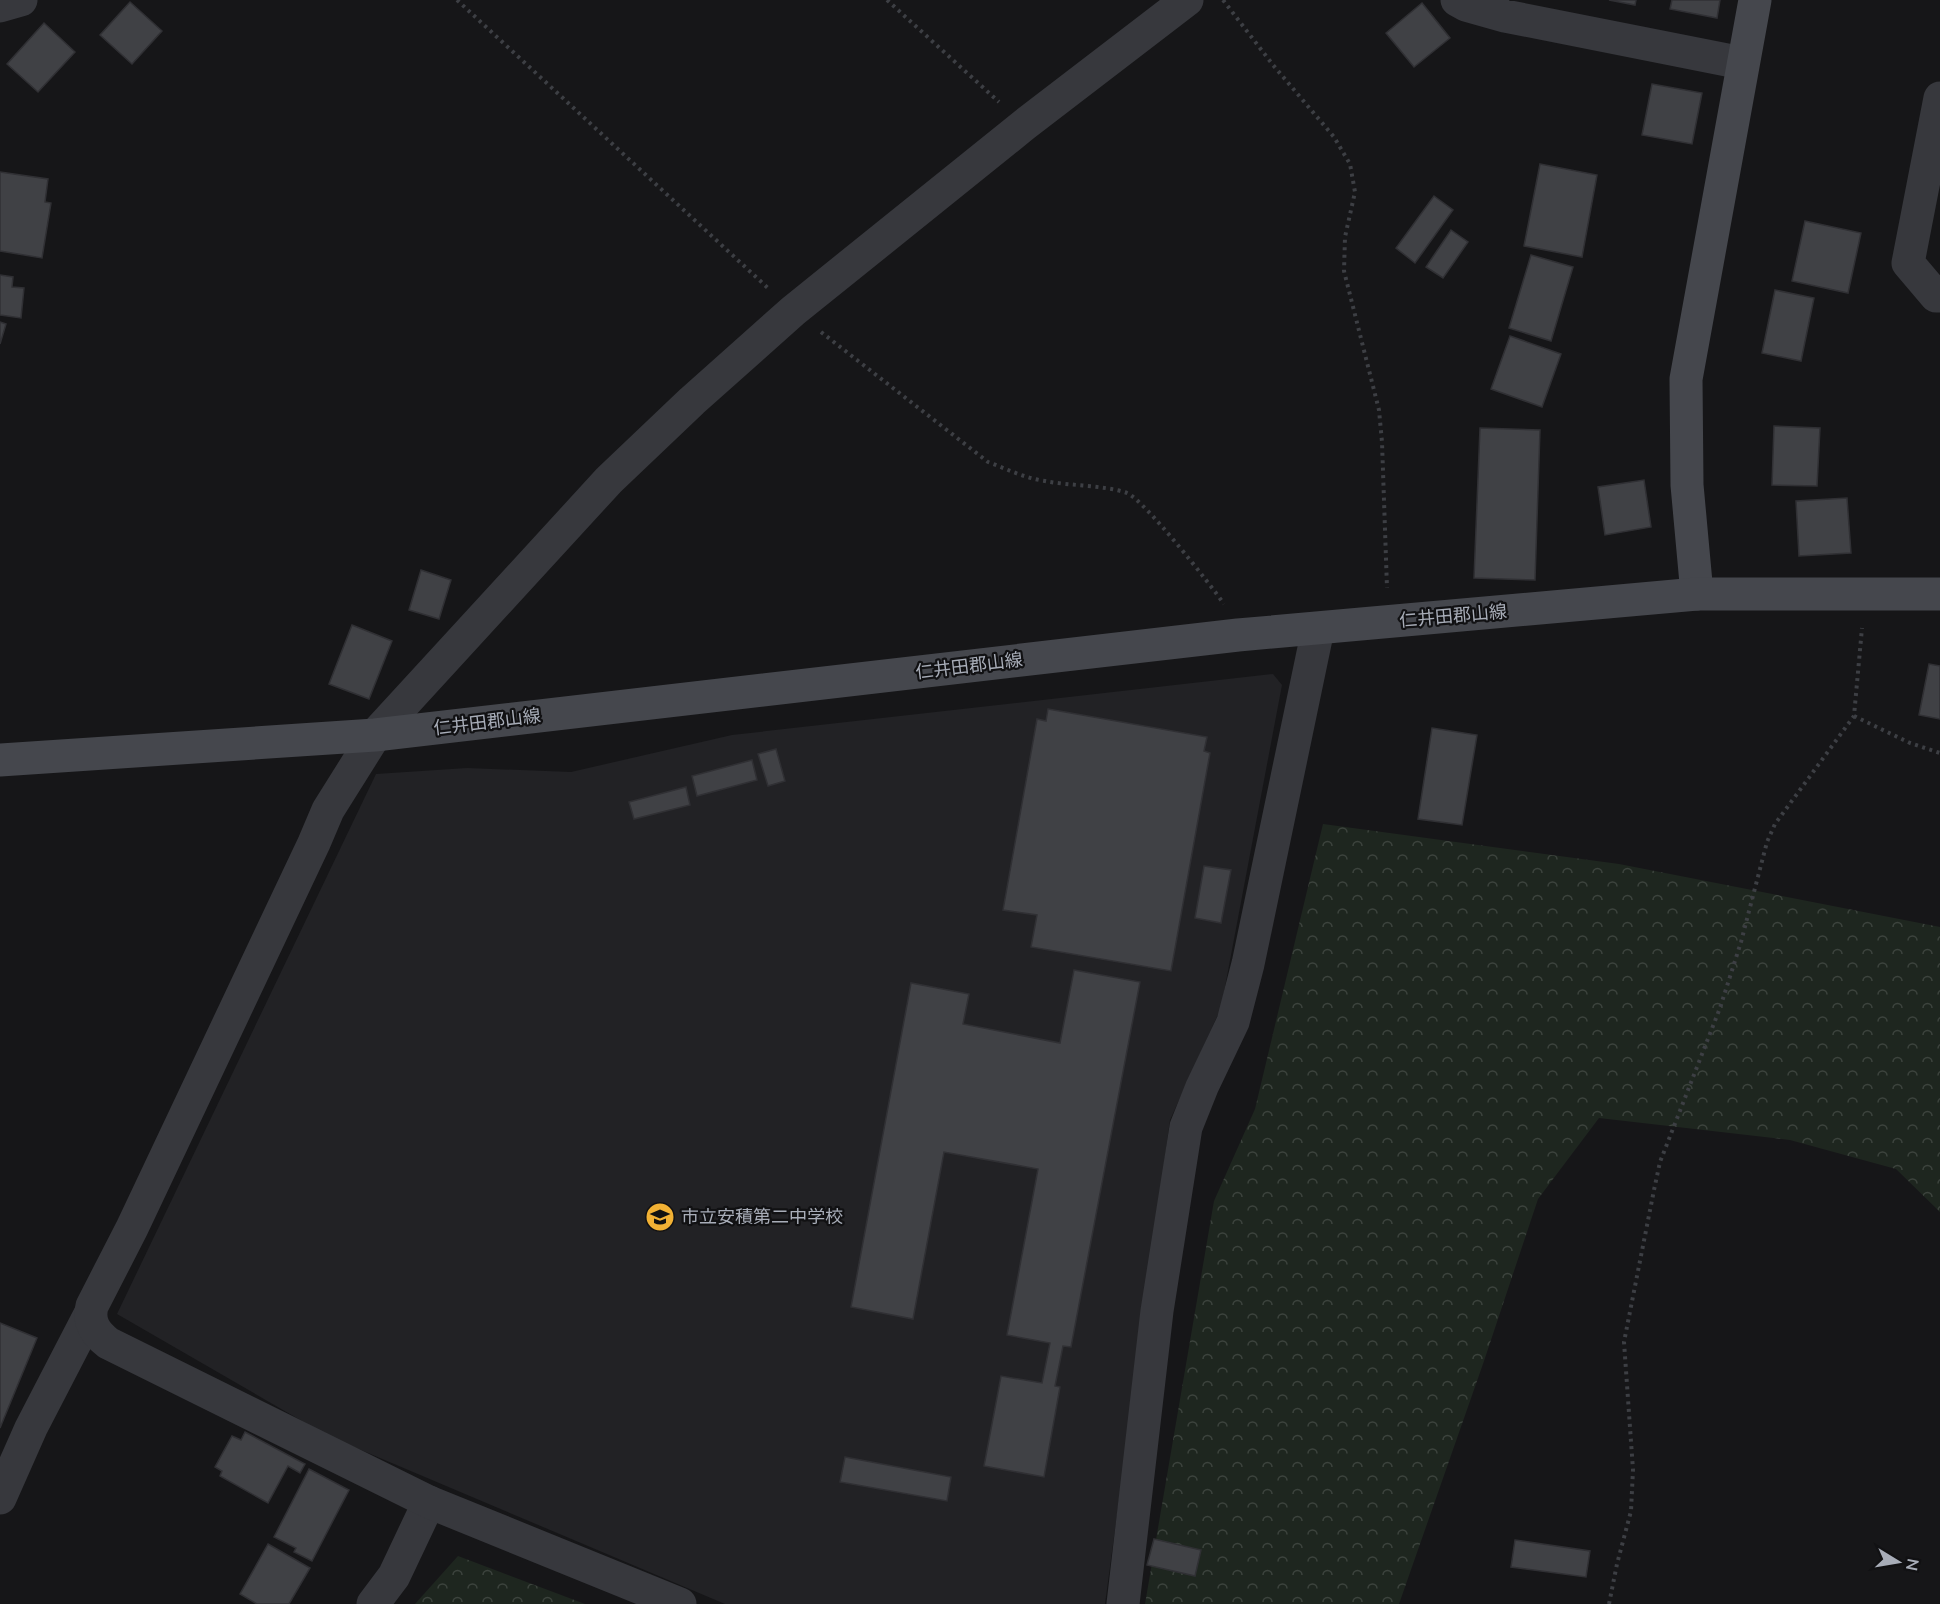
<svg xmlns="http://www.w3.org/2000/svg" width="1940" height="1604" font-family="'Nunito Sans','Noto Sans JP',sans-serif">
<defs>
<pattern id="forest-crowns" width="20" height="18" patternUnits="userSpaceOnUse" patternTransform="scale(1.5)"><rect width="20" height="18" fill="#1e261f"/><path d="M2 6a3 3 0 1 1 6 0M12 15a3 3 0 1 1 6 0" fill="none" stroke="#3c433d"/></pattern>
</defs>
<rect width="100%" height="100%" fill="#161618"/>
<!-- built -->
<polygon fill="#222225" points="1273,674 1282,685 1221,1008 1170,1120 1105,1604 725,1604 328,1436 117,1314 376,774 467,768 571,772 732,735"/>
<!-- forest -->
<g fill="url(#forest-crowns)">
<polygon points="1323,824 1619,864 1940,927 1940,1212 1896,1169 1790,1140 1599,1118 1538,1199 1484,1361 1399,1604 1145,1604 1214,1201 1255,1109"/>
<polygon points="458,1556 585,1604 415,1604"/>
</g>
<!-- building -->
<g fill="#404145" stroke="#303034" stroke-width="1.5">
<polygon points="1609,0 1636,0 1635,5"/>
<polygon points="1672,0 1720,0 1717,18 1670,9"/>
<polygon points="130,2 162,31 132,64 100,35"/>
<polygon points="1422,3 1450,38 1414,67 1386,33"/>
<polygon points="44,23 75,52 38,92 7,64"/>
<polygon points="1652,84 1702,93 1692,144 1642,135"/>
<polygon points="1540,164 1597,175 1582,257 1524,246"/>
<polygon points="0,172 48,179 45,202 51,203 42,258 0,251"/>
<polygon points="1434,196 1453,210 1415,263 1396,248"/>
<polygon points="1805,221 1861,233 1848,293 1792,281"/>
<polygon points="1451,230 1468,242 1443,278 1426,267"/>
<polygon points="1531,255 1573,267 1551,341 1509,328"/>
<polygon points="0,275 13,277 12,287 24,288 21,318 0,315"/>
<polygon points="1775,290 1814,298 1801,361 1762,353"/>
<polygon points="0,322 6,324 0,344"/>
<polygon points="1510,336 1561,354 1542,407 1491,389"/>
<polygon points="1774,426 1820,428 1817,486 1772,485"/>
<polygon points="1480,428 1540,430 1535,580 1474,578"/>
<polygon points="1644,480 1651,527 1605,535 1598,487"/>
<polygon points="1847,498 1851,553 1799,556 1796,501"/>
<polygon points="421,570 451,580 439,619 409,610"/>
<polygon points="352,625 392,641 369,699 329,684"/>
<polygon points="1929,664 1940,666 1940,719 1919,715"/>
<polygon points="1048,709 1207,737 1204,751 1210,753 1171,971 1031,947 1037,915 1003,910 1037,719 1046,721"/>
<polygon points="1432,728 1477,735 1462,825 1418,819"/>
<polygon points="776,749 785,781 768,786 758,754"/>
<polygon points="752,760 757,780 697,796 692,776"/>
<polygon points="686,787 690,805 634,819 629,802"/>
<polygon points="1204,866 1231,870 1221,923 1195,918"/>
<polygon points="1074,970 1140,982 1071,1347 1063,1346 1055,1386 1060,1387 1044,1477 984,1466 1001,1376 1042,1383 1050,1343 1007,1335 1038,1169 944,1152 913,1319 851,1307 911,983 969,994 963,1024 1060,1043"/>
<polygon points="0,1323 37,1338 0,1428"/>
<polygon points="245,1432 305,1464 300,1473 288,1466 268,1503 220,1476 222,1471 215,1467 232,1436 241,1440"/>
<polygon points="845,1457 951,1477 947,1501 840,1482"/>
<polygon points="309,1469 349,1490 312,1561 294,1552 296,1548 274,1537"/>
<polygon points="1154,1539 1201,1550 1195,1576 1147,1565"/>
<polygon points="1515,1540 1590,1551 1586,1577 1511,1567"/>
<polygon points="268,1544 310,1568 289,1604 257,1604 240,1594"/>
</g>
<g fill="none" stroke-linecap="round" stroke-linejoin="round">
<!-- path -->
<g stroke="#3d3f44" stroke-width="4" stroke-dasharray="3 4.5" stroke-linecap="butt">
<polyline points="457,0 769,289"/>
<polyline points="887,0 999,102"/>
<polyline points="1223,0 1273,65 1334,137 1350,164 1355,192 1345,237 1344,271 1379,410 1382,442 1387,588"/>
<path d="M821 332 988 462C1007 469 1024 478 1045 481 1070 486 1104 485 1127 493 1144 500 1210 584 1224 604"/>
<polyline points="1854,716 1910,743 1940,753"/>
<polyline points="1609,1604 1617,1564 1631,1511 1633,1470 1624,1342 1654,1190 1660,1162 1720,1008 1741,942 1767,842 1775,824 1854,716 1862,628"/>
</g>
<!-- street -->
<g stroke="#37383d" stroke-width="33">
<polyline points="1457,0 1466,5 1505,16 1742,63"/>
<polyline points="0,6 21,0"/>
<polyline points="1940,98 1908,263 1936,296 1940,296"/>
<polyline points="0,1498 31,1428 89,1316"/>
<polyline points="373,1604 394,1576 429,1502"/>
<path d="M680 1604 429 1502 108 1343C95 1333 88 1322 92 1306L132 1228 314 843 328 810 375 735 609 480 692 401 793 311 1024 125 1187 0"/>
<polyline points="1123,1604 1157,1311 1186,1127 1202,1087 1233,1022 1248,964 1318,629"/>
</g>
<!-- secondary -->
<g stroke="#45474d" stroke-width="33">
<polyline points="1697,594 1687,485 1686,379 1755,0"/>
<polyline points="0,760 375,735 1238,635 1697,594 1940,594"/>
</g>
</g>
<!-- icons -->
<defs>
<g id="school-disc" transform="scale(1.5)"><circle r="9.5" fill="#f2b134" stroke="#111113"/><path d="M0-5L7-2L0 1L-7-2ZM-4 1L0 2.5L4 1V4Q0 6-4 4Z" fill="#111"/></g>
</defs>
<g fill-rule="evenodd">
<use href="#school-disc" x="660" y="1217"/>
</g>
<g text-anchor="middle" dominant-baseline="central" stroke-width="4.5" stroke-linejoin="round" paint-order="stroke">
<!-- street labels -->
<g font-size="18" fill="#a8adb8" stroke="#111113">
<text transform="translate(1453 616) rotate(-5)">仁井田郡山線</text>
<text transform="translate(969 666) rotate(-7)">仁井田郡山線</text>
<text transform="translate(487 722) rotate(-7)">仁井田郡山線</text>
</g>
<!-- poi labels -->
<g font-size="18" fill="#a8adb8" stroke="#111113" text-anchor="start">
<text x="681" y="1217">市立安積第二中学校</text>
</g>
</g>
<!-- north arrow -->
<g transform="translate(1898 1562) rotate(101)" stroke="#111113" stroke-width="4.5" paint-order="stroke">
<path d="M0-4.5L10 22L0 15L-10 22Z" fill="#a8adb8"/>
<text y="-9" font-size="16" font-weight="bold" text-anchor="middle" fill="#a8adb8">N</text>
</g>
</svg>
